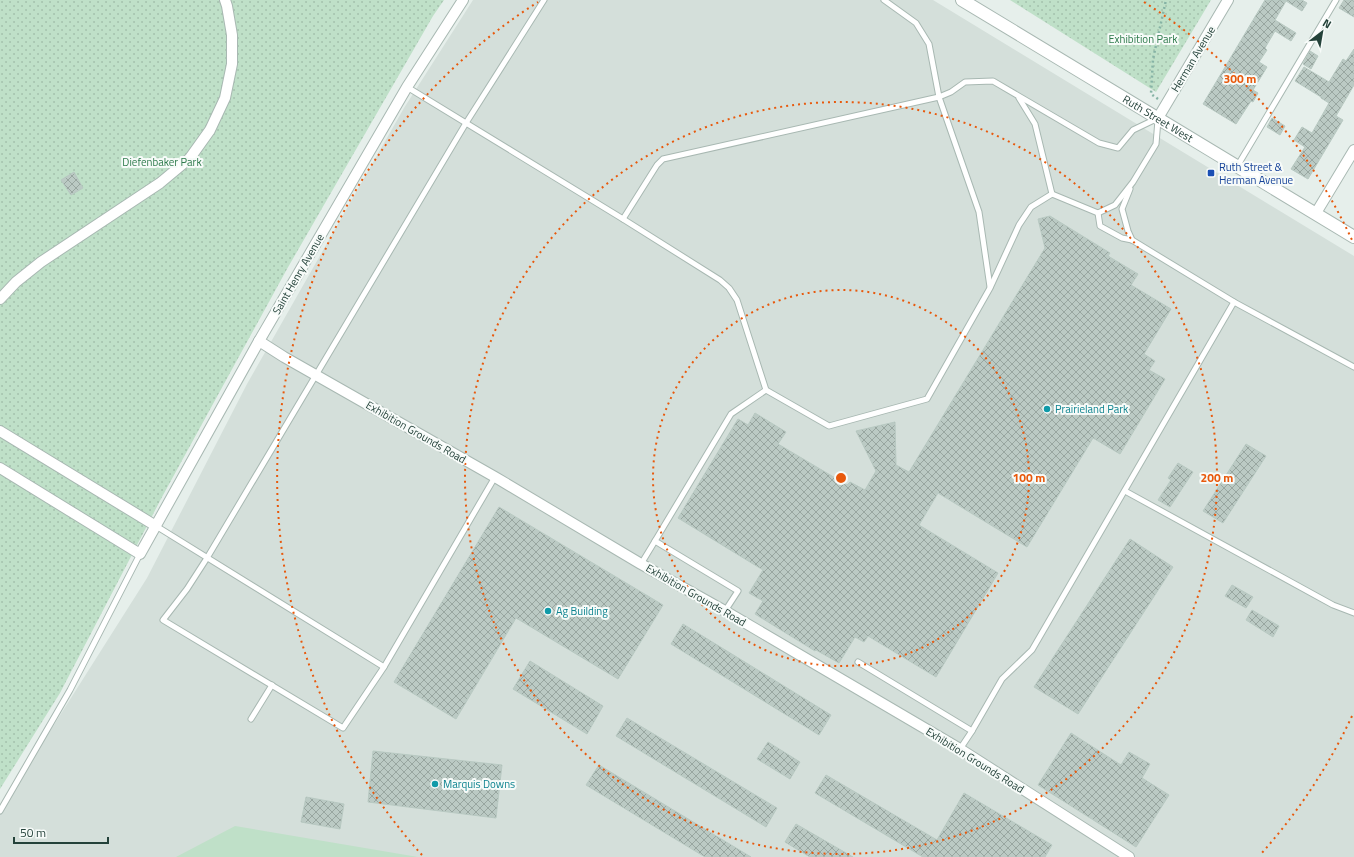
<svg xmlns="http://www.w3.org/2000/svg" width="1354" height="857" font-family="'Titillium Web',sans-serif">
<defs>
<pattern id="park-dots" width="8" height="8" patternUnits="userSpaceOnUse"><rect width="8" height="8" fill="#bfe0c8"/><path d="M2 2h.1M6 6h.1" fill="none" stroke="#a4c1ad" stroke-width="1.8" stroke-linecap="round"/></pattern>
<pattern id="building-cross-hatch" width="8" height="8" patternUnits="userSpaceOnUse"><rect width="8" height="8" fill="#bbcac4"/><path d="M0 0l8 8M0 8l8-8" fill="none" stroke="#98a6a0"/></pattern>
</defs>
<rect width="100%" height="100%" fill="#e6efeb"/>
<!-- built -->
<polygon fill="#d4dfda" points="473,0 933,0 1354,256 1354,857 0,857 0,810 147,578 247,384 404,108"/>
<!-- park -->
<g fill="url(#park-dots)">
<polygon points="0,0 444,0 433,16 287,269 162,497 60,693 0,789"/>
<polygon points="1010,0 1211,0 1156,92"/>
</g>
<!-- pitch -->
<polygon fill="#bfe0c8" points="235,826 418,857 176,857"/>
<!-- building -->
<g fill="url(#building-cross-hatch)" stroke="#b8c9c2">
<polygon points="1265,0 1302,0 1307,3 1302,11 1286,1 1275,20 1296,33 1291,41 1275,31 1265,48 1267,50 1259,62 1267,67 1253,90 1258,93 1253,102 1251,101 1236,124 1203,104"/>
<polygon points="1344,0 1354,0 1354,17 1339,8"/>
<polygon points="1354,49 1354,85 1336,116 1343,120 1308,179 1291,169 1305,147 1294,140 1302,127 1312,133 1329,103 1321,98 1321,97 1295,81 1304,67 1329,82 1343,59 1346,61"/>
<polygon points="1310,51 1318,56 1311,69 1303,64"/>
<polygon points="1272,118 1285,126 1280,135 1267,127"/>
<polygon points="74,172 83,188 71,195 61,180"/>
<polygon points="1050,216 1110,253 1108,256 1138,274 1131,285 1171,309 1144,354 1155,361 1149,370 1165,379 1120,454 1093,438 1027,547 938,493 919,525 998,573 936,677 868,636 864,642 855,637 839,663 816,650 815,651 755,614 763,601 749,593 763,570 678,518 738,419 748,425 755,413 786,432 778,444 847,485 850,482 865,490 876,471 856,431 895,422 896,465 909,472 1045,248 1038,219"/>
<polygon points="1246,444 1266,456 1223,523 1203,511"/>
<polygon points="1178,463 1193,472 1170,507 1158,500 1171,480 1168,478"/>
<polygon points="499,507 663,605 618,679 516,618 456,719 394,682"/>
<polygon points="1130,539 1173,567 1078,714 1034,687"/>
<polygon points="1232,585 1253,597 1246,608 1225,596"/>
<polygon points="1252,610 1279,626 1273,637 1246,620"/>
<polygon points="683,624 831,715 819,735 671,644"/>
<polygon points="530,661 603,706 587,734 513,689"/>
<polygon points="627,718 777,808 766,827 616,736"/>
<polygon points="1071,733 1121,765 1129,752 1150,764 1142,778 1169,795 1136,847 1038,785"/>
<polygon points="768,742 800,762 790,779 757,759"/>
<polygon points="373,751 502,765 496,818 368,802"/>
<polygon points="599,765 751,857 705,857 586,785"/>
<polygon points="826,775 937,840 964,793 1052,845 1045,857 923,857 815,793"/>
<polygon points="306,797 344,804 340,829 301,822"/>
<polygon points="796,824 853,857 810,857 785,842"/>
</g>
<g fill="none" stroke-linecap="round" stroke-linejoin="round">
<!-- service casing -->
<g stroke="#a8b8b2" stroke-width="7">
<g id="service">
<polyline points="884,0 916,23 929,44 939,97 951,92 965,82 993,81 1099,143 1118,148 1133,130 1156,119"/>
<polyline points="407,87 623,219 720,280 729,288 737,300 766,390 829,426 927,399 990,288 1019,225 1031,207 1052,194"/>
<polyline points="1019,98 1035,124 1052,194"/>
<polyline points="1238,165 1336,0"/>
<polyline points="1130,189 1122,209 1128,231 1132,240"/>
<polyline points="1052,194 1098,213 1115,205 1133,182 1156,144 1158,120"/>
<polyline points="1098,213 1100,226 1122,238 1132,240 1234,302 1354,367"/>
<polyline points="623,219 657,165 663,159 939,97 979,212 990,287"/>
<polyline points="495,477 384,667 343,728 163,620 187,589 207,558 466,123 544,0"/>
<polyline points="1125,491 1333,605 1354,613"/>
<polyline points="156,526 384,667"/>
<polyline points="641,564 655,541"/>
<polyline points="725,611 738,591 655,541 731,414 766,390"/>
<polyline points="858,662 972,731 1002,679 1032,650 1234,302"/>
<polyline points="251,719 272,685"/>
<polyline points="960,749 972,731"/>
<polyline points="0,811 70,690 140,554"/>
</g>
</g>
<!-- minor casing -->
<g stroke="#a8b8b2" stroke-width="12">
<g id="minor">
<polyline points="1158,118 1228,0"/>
<polyline points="1316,213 1354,150"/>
<polyline points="0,299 16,282 41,262 160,183 190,158 210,130 225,98 232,64 232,35 227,6 225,0"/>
<polyline points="259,341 284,357 495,477 641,564 725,611 960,749 1129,857"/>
<polyline points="0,431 156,526"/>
<polyline points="0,468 140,554 259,341 407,87 463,0"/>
</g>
</g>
<!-- tertiary casing -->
<g stroke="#a8b8b2" stroke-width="14">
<g id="tertiary">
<path id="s1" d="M962 0 1354 237"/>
</g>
</g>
<!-- path -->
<polyline stroke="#86b3a5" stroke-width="2.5" stroke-dasharray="2 3" stroke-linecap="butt" points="1158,99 1151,94 1153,59 1166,0"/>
<!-- service -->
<use href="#service" stroke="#fff" stroke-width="5"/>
<!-- minor -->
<use href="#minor" stroke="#fff" stroke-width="10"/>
<!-- tertiary -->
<use href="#tertiary" stroke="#fff" stroke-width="12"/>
</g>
<!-- distance rings -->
<g fill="none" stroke="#e8590c" stroke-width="2" stroke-dasharray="2 4">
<circle cx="841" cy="478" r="188"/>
<circle cx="841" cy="478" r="376"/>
<path d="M1352 716A564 564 0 0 1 1260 855M422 855A564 564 0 0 1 538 2M1144 2A564 564 0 0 1 1352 240"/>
</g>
<!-- markers -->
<rect fill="#1a4fb4" stroke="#f7fbf9" stroke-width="1.5" x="1207" y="169" width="8" height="8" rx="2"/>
<g fill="#0f9aa8" stroke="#f7fbf9" stroke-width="1.5">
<circle cx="1047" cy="409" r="4"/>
<circle cx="548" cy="611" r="4"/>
<circle cx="435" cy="784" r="4"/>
</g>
<g text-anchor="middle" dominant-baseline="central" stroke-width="4" stroke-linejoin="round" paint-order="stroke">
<!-- park labels -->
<g font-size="11" fill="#2d7a4b" stroke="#f7fbf9">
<text x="1143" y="39">Exhibition Park</text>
<text x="162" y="162">Diefenbaker Park</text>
</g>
<!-- street labels -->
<g font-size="11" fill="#24423a" stroke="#f7fbf9">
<text transform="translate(1193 59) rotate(-59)">Herman Avenue</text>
<text stroke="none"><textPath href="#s1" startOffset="229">Ruth Street West</textPath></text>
<text transform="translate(298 274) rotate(-60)">Saint Henry Avenue</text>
<text transform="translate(416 432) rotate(30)">Exhibition Grounds Road</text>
<text transform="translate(696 595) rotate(30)">Exhibition Grounds Road</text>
<text transform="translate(975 760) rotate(32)">Exhibition Grounds Road</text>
</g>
<!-- transit labels -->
<g font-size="11" fill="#164399" stroke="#f7fbf9" text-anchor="start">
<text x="1219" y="167">Ruth Street &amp;<tspan x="1219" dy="13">Herman Avenue</tspan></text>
</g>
<!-- culture labels -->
<g font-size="11" fill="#0d838f" stroke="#f7fbf9" text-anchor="start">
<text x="1055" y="409">Prairieland Park</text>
<text x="556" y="611">Ag Building</text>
<text x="443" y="784">Marquis Downs</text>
</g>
</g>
<circle cx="841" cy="478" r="6" fill="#e8590c" stroke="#f7fbf9" stroke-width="2"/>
<g font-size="12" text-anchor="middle" font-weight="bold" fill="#e8590c" stroke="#f7fbf9" stroke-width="4" stroke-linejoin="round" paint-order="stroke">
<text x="1240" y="83">300 m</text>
<text x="1029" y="482">100 m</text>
<text x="1217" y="482">200 m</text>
</g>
<!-- north arrow -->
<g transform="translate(1322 32) rotate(31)" stroke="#f7fbf9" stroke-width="3" paint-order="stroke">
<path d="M0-3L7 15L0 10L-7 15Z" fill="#24423a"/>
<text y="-6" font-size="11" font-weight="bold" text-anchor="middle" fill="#24423a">N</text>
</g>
<!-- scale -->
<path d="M14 837v6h94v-6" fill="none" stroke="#24423a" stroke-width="2"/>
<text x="20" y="837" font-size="12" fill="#24423a" stroke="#f7fbf9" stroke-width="3" paint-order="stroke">50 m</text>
</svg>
